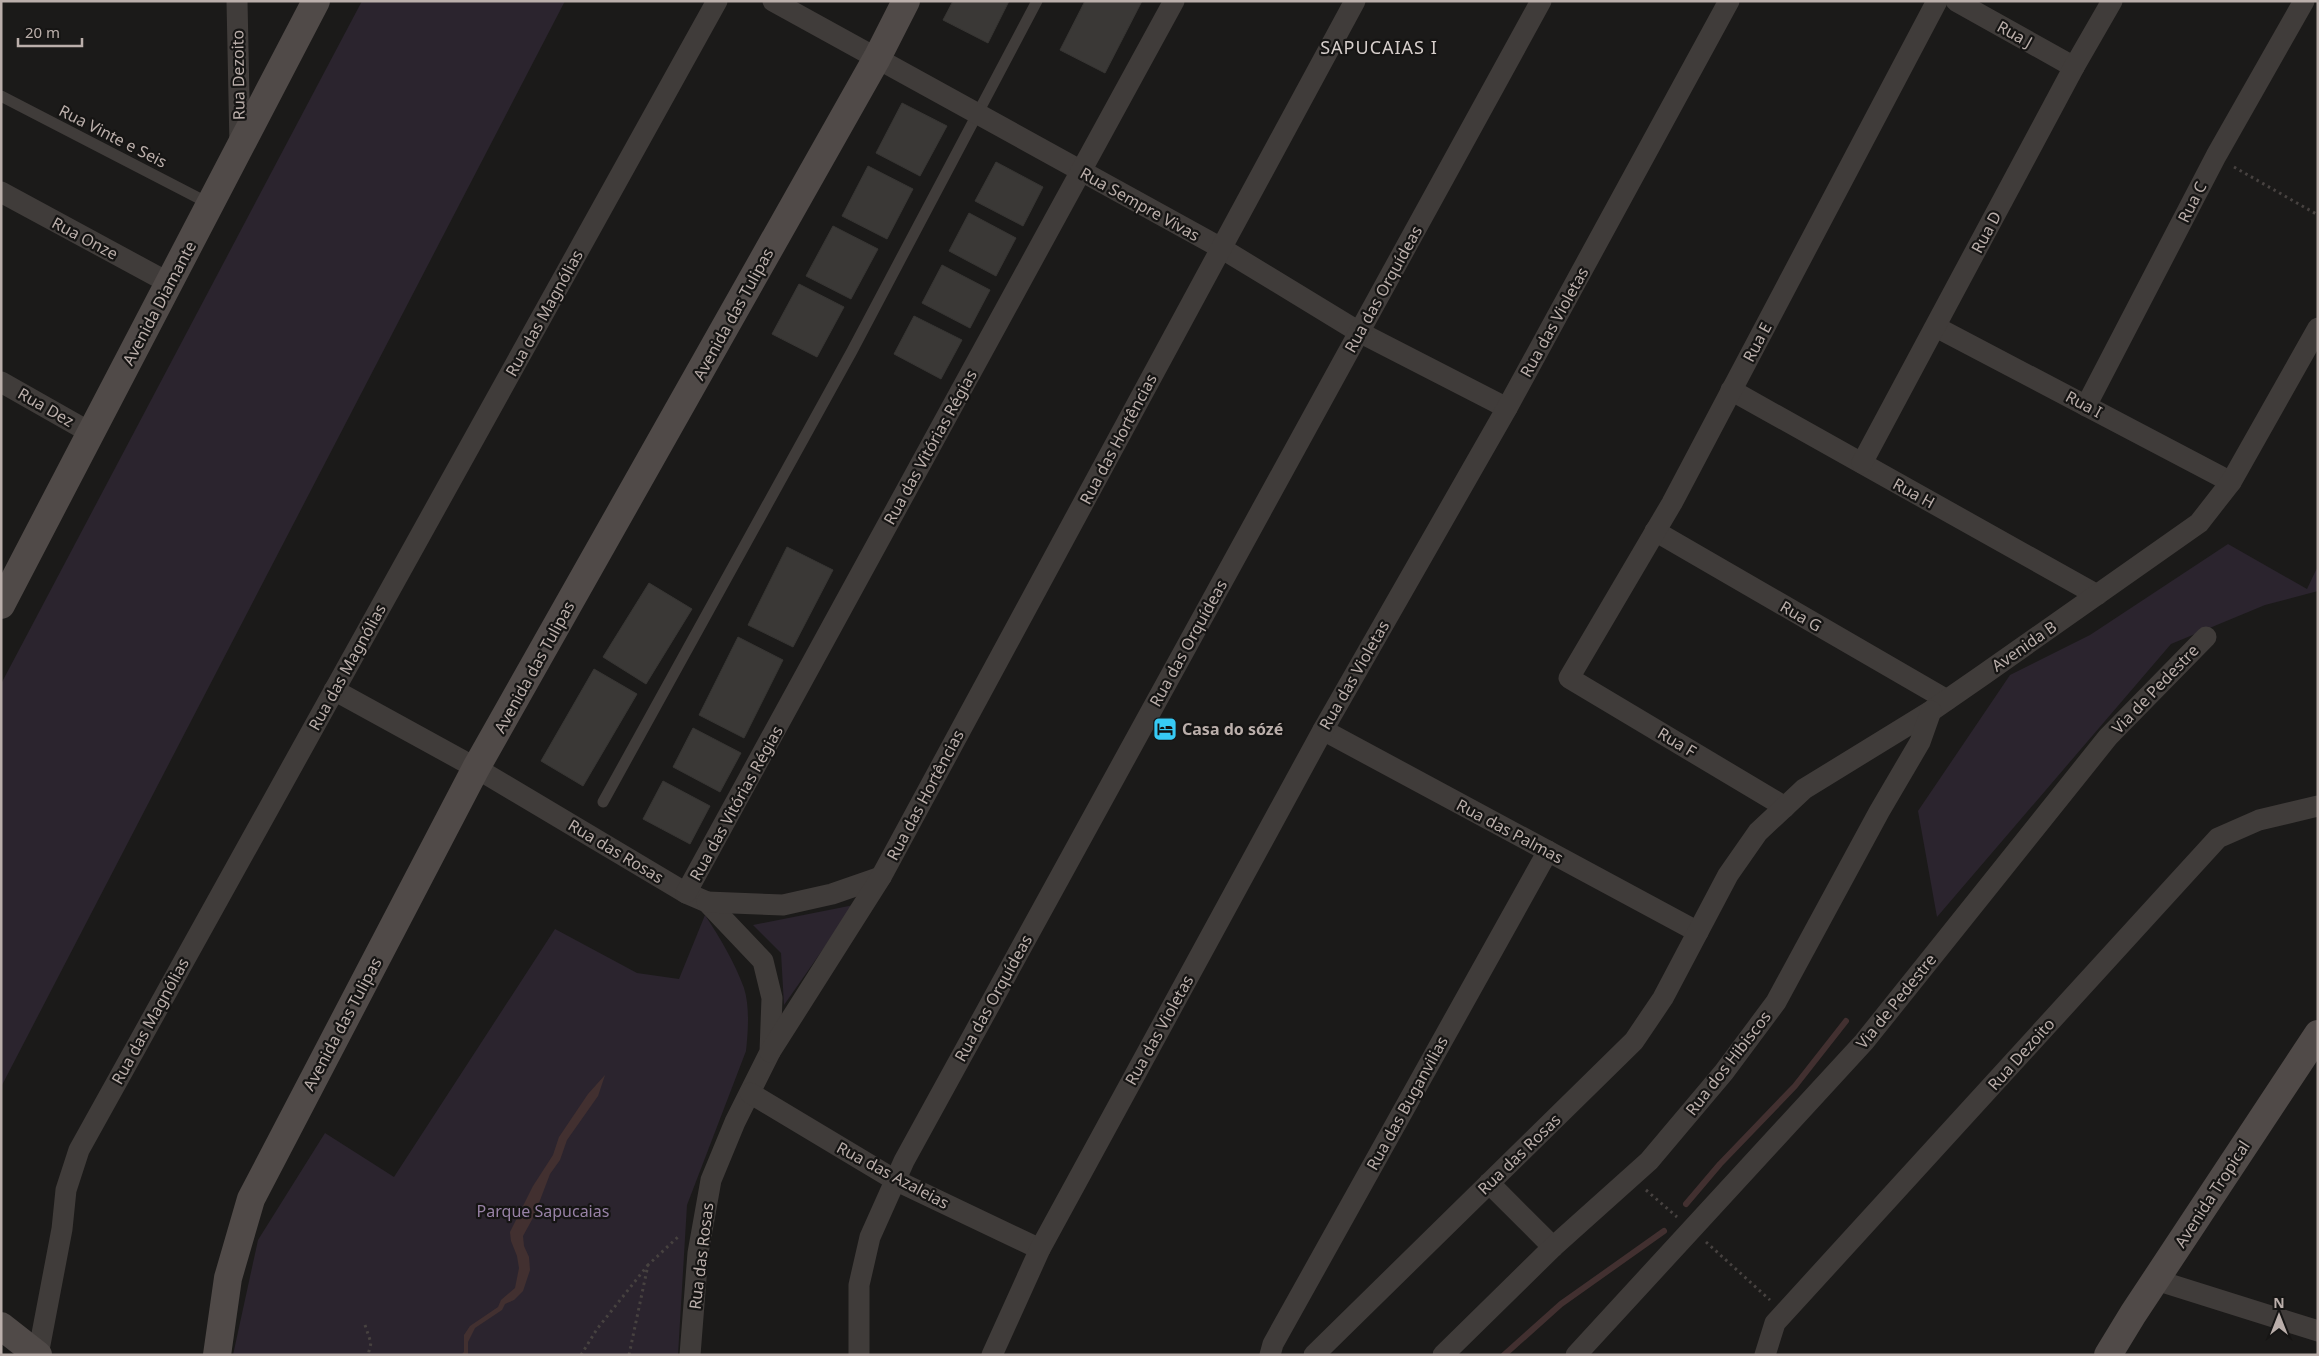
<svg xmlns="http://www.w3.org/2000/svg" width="2319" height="1356" font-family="'Noto Sans',sans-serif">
<rect width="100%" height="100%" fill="#1b1a19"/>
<!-- green -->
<g fill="#2b242e">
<polygon points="362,1 565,1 1,1087 1,684"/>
<polygon points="2228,544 2307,589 2318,566 2318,591 2265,605 2171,644 1937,917 1918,811 2010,675 2090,635"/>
<polygon points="854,905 784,1005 781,953 753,925"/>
<path d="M705 915C720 938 735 963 744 988 750 1007 748 1032 746 1051L687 1205 678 1355H233L258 1240 325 1133 394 1177 555 929 637 973 679 979Z"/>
</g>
<!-- water -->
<polygon fill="#423030" points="605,1075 598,1096 567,1140 560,1160 550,1174 534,1216 523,1236 524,1246 529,1257 530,1270 523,1291 514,1300 505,1304 502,1310 475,1328 468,1342 468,1355 461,1355 464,1352 464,1335 470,1326 498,1307 501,1300 515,1288 519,1268 517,1256 511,1241 510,1232 533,1186 553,1155 559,1137 588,1094"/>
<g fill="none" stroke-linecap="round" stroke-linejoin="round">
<!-- stream -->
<g stroke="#423030" stroke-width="6">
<polyline points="1686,1204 1720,1164 1795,1086 1846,1021"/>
<polyline points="1504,1355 1561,1304 1664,1231"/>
</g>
</g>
<!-- building -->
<g fill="#3a3836" stroke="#373533">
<polygon points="953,1 1009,1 988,43 943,20"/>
<polygon points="1085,1 1142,1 1105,73 1060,50"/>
<polygon points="902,103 947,126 920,176 876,153"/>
<polygon points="996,162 1043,187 1023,226 975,201"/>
<polygon points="868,166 913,189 887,239 842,216"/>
<polygon points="969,213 1016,238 996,276 949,251"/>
<polygon points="833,226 878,249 851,299 806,276"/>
<polygon points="942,265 990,290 970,328 922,303"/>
<polygon points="799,284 844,307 817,357 772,334"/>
<polygon points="914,316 962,340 941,379 894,354"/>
<polygon points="787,547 833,570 793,647 748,625"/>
<polygon points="649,583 692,609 646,684 603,657"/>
<polygon points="738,637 783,660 744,738 699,715"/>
<polygon points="594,669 637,694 583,786 541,761"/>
<polygon points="693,728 741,753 720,792 673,767"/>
<polygon points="663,781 710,806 690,844 643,819"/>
</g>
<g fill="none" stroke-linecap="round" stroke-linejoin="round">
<!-- path -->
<g stroke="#474240" stroke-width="3" stroke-dasharray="2.5 4" stroke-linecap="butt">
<polyline points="2234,167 2318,215"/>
<polyline points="1646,1190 1677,1217"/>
<polyline points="1706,1242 1770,1300"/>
<polyline points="365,1325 371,1343 368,1355"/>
<polyline points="581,1355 597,1329 648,1265"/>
<polyline points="629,1355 648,1265 679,1236"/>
</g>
<!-- lane -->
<g stroke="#403c3a" stroke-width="11">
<polyline points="1,96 210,204"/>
<polyline points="603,802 852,351 1037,1"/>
</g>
<!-- street -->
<g stroke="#403c3a" stroke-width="21">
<polyline points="237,1 240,146"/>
<polyline points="773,1 1221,248 1359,332 1507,408"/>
<polyline points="1956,1 2074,67"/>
<polyline points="1,192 169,283"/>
<polyline points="1936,327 2231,482"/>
<polyline points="1,382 91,433"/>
<polyline points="1731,390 2097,595"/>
<polyline points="2086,406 2216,156 2304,1"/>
<polyline points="1862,463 2074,67 2112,1"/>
<polyline points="1655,531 1947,700"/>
<polyline points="334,690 476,768 686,893 707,902 763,961 772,998 770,1052 735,1122 711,1180 698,1253 690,1355"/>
<polyline points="1323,730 1698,932"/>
<polyline points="1785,807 1569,678 1672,503 1937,1"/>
<polyline points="686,893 1174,1"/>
<polyline points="707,902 783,905 832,894 881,877"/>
<polyline points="770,1052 881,877 1355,1"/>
<polyline points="750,1093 895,1180 1040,1249"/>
<polyline points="1489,1183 1553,1247"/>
<polyline points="2156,1280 2318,1331"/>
<polyline points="38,1355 62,1229 66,1190 79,1150 717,1"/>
<polyline points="859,1355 859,1285 870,1237 904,1161 1541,1"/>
<polyline points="992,1355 1040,1249 1323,730 1507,408 1729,1"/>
<polyline points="1270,1355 1273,1344 1548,851"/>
<polyline points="1314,1355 1634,1041 1663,998 1728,875 1758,832 1804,789 1931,711 1983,675 2199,523 2231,482 2318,328"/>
<polyline points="1443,1355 1553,1247 1649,1161 1724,1072 1776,1002 1879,812 1920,742 1931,711"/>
<polyline points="1576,1355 1864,1042 2108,737 2206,637"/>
<polyline points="1765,1355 1775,1323 2218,838 2259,820 2318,806"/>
</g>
<!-- secondary -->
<g stroke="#504a48" stroke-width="28">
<polyline points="1,605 316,1"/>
<polyline points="1,1326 38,1355"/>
<polyline points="217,1355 228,1278 251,1199 476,768 877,58 906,1"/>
<polyline points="2108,1355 2133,1314 2318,1034"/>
</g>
</g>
<!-- icons -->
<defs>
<g id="hotel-square" transform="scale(1.25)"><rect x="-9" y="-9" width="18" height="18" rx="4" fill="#37caf5" stroke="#161514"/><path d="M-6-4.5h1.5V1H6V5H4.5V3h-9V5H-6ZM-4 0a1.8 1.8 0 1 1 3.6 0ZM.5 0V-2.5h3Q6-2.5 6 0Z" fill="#111"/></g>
</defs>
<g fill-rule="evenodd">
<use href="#hotel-square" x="1165" y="729"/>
</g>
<g text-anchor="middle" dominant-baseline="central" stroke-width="4.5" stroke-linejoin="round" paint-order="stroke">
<!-- street labels -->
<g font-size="16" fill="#bbafab" stroke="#161514">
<text transform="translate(2015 34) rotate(29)">Rua J</text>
<text transform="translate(238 75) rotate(-91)">Rua Dezoito</text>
<text transform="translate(113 136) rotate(27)">Rua Vinte e Seis</text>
<text transform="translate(2192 202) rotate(-63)">Rua C</text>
<text transform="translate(1140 204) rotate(29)">Rua Sempre Vivas</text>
<text transform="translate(1986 232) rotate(-62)">Rua D</text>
<text transform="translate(85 238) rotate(28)">Rua Onze</text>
<text transform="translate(1383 289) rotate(-61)">Rua das Orquídeas</text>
<text transform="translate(159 303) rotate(-62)">Avenida Diamante</text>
<text transform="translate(544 313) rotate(-61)">Rua das Magnólias</text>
<text transform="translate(733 314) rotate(-61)">Avenida das Tulipas</text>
<text transform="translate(1554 322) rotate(-61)">Rua das Violetas</text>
<text transform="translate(1757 342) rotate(-62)">Rua E</text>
<text transform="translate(2084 404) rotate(28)">Rua I</text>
<text transform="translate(46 407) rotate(30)">Rua Dez</text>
<text transform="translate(1118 439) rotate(-62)">Rua das Hortências</text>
<text transform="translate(930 447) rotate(-61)">Rua das Vitórias Régias</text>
<text transform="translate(1914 493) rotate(29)">Rua H</text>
<text transform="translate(1801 616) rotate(30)">Rua G</text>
<text transform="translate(1188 643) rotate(-61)">Rua das Orquídeas</text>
<text transform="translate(2024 646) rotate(-35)">Avenida B</text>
<text transform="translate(347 667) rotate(-61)">Rua das Magnólias</text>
<text transform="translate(534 667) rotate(-61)">Avenida das Tulipas</text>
<text transform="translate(1354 675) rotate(-60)">Rua das Violetas</text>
<text transform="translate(2155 689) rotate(-46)">Via de Pedestre</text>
<text transform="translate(1677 742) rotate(31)">Rua F</text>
<text transform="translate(925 795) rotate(-62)">Rua das Hortências</text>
<text transform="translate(736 803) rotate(-61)">Rua das Vitórias Régias</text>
<text transform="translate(1510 831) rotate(28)">Rua das Palmas</text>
<text transform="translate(616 851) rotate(31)">Rua das Rosas</text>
<text transform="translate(993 998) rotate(-61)">Rua das Orquídeas</text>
<text transform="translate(1896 1001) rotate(-51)">Via de Pedestre</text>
<text transform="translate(150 1021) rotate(-61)">Rua das Magnólias</text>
<text transform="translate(342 1024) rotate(-62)">Avenida das Tulipas</text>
<text transform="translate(1159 1030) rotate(-61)">Rua das Violetas</text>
<text transform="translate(2021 1054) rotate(-48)">Rua Dezoito</text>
<text transform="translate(1728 1063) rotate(-52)">Rua dos Hibiscos</text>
<text transform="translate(1407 1103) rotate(-61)">Rua das Buganvilias</text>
<text transform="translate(1519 1154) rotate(-44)">Rua das Rosas</text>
<text transform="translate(893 1175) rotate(28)">Rua das Azaleias</text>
<text transform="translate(2212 1194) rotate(-57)">Avenida Tropical</text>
<text transform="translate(701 1256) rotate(-83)">Rua das Rosas</text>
</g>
<!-- poi labels -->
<g font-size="16" font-weight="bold" fill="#bbafab" stroke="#161514" text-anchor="start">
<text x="1182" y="729">Casa do sózé</text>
</g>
<!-- park labels -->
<g font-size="16" fill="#9882a6" stroke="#161514">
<text x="543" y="1211">Parque Sapucaias</text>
</g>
<!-- neighbourhood labels -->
<g font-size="18" letter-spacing="1" fill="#d7cfcc" stroke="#161514">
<text x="1379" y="47">SAPUCAIAS I</text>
</g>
</g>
<!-- border -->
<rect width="2319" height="1356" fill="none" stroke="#bbafab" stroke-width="5"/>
<!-- north arrow -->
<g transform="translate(2279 1316)" stroke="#161514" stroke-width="4" paint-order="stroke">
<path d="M0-4L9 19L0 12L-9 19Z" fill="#bbafab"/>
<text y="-8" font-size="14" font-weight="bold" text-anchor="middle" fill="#bbafab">N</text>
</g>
<!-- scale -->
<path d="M18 38v8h64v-8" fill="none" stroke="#bbafab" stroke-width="2.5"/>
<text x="25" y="38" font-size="15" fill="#bbafab" stroke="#161514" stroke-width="4" paint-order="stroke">20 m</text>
</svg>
